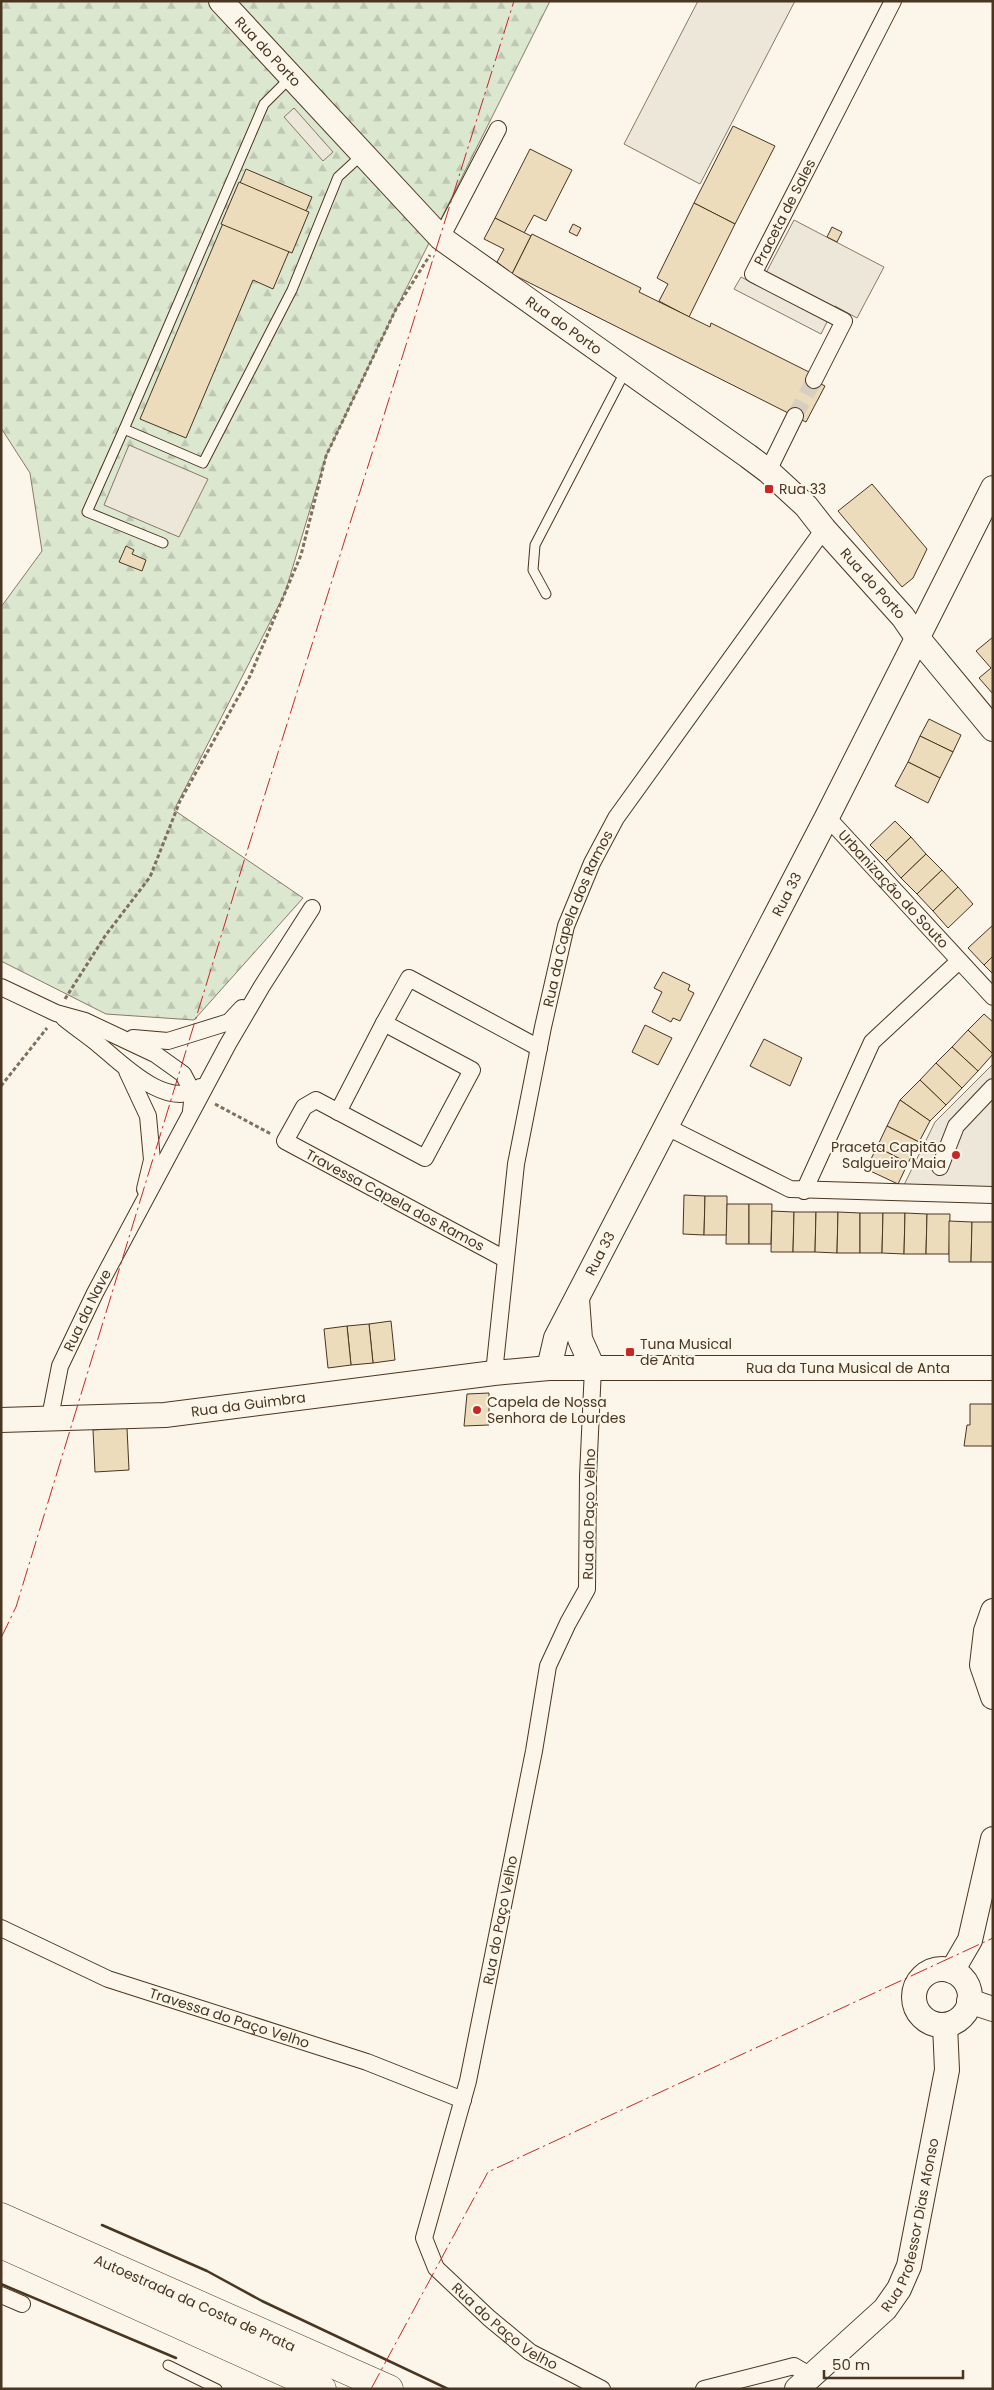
<svg xmlns="http://www.w3.org/2000/svg" width="994" height="2390" font-family="Poppins,sans-serif">
<defs>
<pattern id="forest-firs" width="22" height="20" patternUnits="userSpaceOnUse" patternTransform="scale(1.25)"><rect width="22" height="20" fill="#dce7d0"/><path d="M5 1l3.5 6h-7zM16 11l3.5 6h-7z" fill="#bec7b2"/></pattern>
</defs>
<rect width="100%" height="100%" fill="#fbf6e9"/>
<!-- forest -->
<polygon fill="url(#forest-firs)" stroke="#887966" points="1,1 550,1 396,309 326,456 285,593 174,810 303,898 194,1020 106,1014 1,961 1,607 42,551 30,473 1,428"/>
<!-- parking -->
<g fill="#ede7d9" stroke="#887966">
<polygon points="698,1 795,1 700,184 624,144"/>
<polygon points="294,108 333,152 323,161 284,117"/>
<polygon points="794,220 884,267 857,318 835,306 821,334 734,289 741,277 759,286"/>
<polygon points="129,445 208,479 179,537 104,505"/>
<polygon points="993,1064 993,1190 902,1189 935,1122"/>
</g>
<!-- building -->
<g fill="#ecdcbc" stroke="#4a3520">
<polygon points="733,126 775,146 735,224 694,203"/>
<polygon points="530,149 572,170 546,221 534,215 524,233 495,218"/>
<polygon points="246,169 312,197 273,289 253,280 186,438 140,419"/>
<polygon points="239,182 309,212 292,253 221,224"/>
<polygon points="694,203 735,224 689,317 659,301 668,284 657,278"/>
<polygon points="495,218 531,236 512,274 497,262 504,249 484,239"/>
<polygon points="573,224 581,228 577,236 569,232"/>
<polygon points="832,227 842,232 837,242 827,237"/>
<polygon points="532,234 641,288 639,292 710,327 711,323 809,372 807,377 825,386 806,422 512,274"/>
<polygon points="872,484 927,549 913,578 902,587 838,511"/>
<polygon points="126,546 134,550 132,554 146,560 142,571 119,562"/>
<polygon points="993,637 993,694 979,678 991,668 976,651"/>
<polygon points="929,719 961,735 953,752 920,736"/>
<polygon points="920,736 953,752 940,778 908,762"/>
<polygon points="908,762 940,778 928,803 895,786"/>
<polygon points="895,821 911,837 886,861 870,845"/>
<polygon points="911,837 926,854 901,878 886,861"/>
<polygon points="926,854 942,870 917,894 901,878"/>
<polygon points="942,870 958,887 933,911 917,894"/>
<polygon points="958,887 973,904 948,928 933,911"/>
<polygon points="993,925 993,956 984,965 968,948"/>
<polygon points="993,956 993,974 984,965"/>
<polygon points="663,972 690,985 688,990 694,993 680,1021 673,1018 671,1022 652,1012 662,992 654,988"/>
<polygon points="984,1014 993,1022 993,1054 968,1030"/>
<polygon points="645,1025 672,1038 658,1065 632,1052"/>
<polygon points="968,1030 993,1054 978,1071 952,1047"/>
<polygon points="764,1039 802,1058 790,1086 750,1066"/>
<polygon points="952,1047 978,1071 962,1088 936,1063"/>
<polygon points="936,1063 962,1088 946,1105 920,1080"/>
<polygon points="920,1080 946,1105 930,1121 900,1100"/>
<polygon points="900,1100 930,1121 919,1142 887,1126"/>
<polygon points="887,1126 919,1142 908,1163 877,1147"/>
<polygon points="877,1147 908,1163 898,1184 866,1169"/>
<polygon points="684,1195 705,1196 704,1235 683,1234"/>
<polygon points="705,1196 727,1196 727,1235 704,1235"/>
<polygon points="727,1204 749,1204 749,1244 726,1244"/>
<polygon points="749,1204 772,1204 771,1244 749,1244"/>
<polygon points="772,1211 794,1212 793,1252 771,1252"/>
<polygon points="794,1212 816,1212 815,1252 793,1252"/>
<polygon points="816,1212 838,1212 837,1253 815,1252"/>
<polygon points="838,1212 860,1213 860,1253 837,1253"/>
<polygon points="860,1213 883,1213 882,1253 860,1253"/>
<polygon points="883,1213 905,1213 904,1254 882,1253"/>
<polygon points="905,1213 927,1214 926,1254 904,1254"/>
<polygon points="927,1214 950,1214 949,1254 926,1254"/>
<polygon points="949,1221 972,1222 971,1262 949,1262"/>
<polygon points="972,1222 993,1222 993,1262 971,1262"/>
<polygon points="391,1321 395,1360 373,1363 369,1324"/>
<polygon points="369,1324 373,1363 351,1365 347,1326"/>
<polygon points="347,1326 351,1365 328,1368 324,1329"/>
<polygon points="489,1393 489,1425 464,1426 467,1394"/>
<polygon points="970,1404 993,1404 993,1446 964,1446 967,1425 970,1425"/>
<polygon points="127,1428 129,1470 95,1472 93,1430"/>
</g>
<g fill="none" stroke-linecap="round" stroke-linejoin="round">
<!-- street-tunnel -->
<polyline stroke="#d8cfc1" stroke-width="16" stroke-dasharray="16 8" stroke-linecap="butt" points="795,416 814,380"/>
<!-- lane casing -->
<g stroke="#4a3520" stroke-width="11">
<g id="lane">
<polyline points="291,77 264,104 124,429 203,463 292,290 338,177 363,154"/>
<polyline points="124,429 87,512 163,543"/>
<polyline points="546,594 533,570 535,545 626,370"/>
<polyline points="168,2365 217,2389"/>
</g>
</g>
<!-- street casing -->
<g stroke="#4a3520" stroke-width="18">
<g id="street">
<polyline points="441,238 498,129"/>
<path id="s1" d="M814 380 844 321 753 274 893 1"/>
<polyline points="768,471 795,416"/>
<path id="s2" d="M827 817 993 997"/>
<polyline points="1,987 56,1013 85,1021 155,1054 183,1074 193,1093 191,1111"/>
<path d="M64 1018C75 1027 87 1035 98 1044 121 1063 168 1112 200 1087"/>
<polyline points="133,1038 168,1041 229,1022 242,1008"/>
<polyline points="127,1071 148,1116 152,1160 145,1189"/>
<polyline points="338,1112 384,1023"/>
<polyline points="667,1127 790,1189 993,1195"/>
<polyline points="940,1167 956,1126 993,1087"/>
<polyline points="804,1191 872,1042 959,961"/>
<polyline points="505,1259 285,1141 304,1107 316,1100 425,1158 472,1070 384,1023 409,978 539,1048"/>
<path id="s3" d="M593 1368 588 1476 587 1589 568 1623 548 1666 534 1751 468 2081 424 2238 436 2268 489 2318 530 2352 602 2389"/>
<path id="s4" d="M494 1373 516 1164 543 1027 566 926 592 863 616 818 824 529"/>
<path id="s5" d="M50 1417 60 1366 95 1293 228 1044 262 986 312 908"/>
<path id="s6" d="M1 1928 108 1979 367 2062 463 2100"/>
<polyline points="1,2295 22,2304"/>
<polyline points="704,2389 794,2366 811,2376"/>
</g>
</g>
<!-- secondary casing -->
<g stroke="#4a3520" stroke-width="26">
<g id="secondary">
<path id="s7" d="M221 1 441 238 748 456 768 471 806 506 824 529 903 617 916 636 993 729"/>
<polyline points="577,1299 580,1339 593,1368"/>
<path id="s8" d="M549 1368 556 1338 827 817 993 488"/>
<path id="s9" d="M1 1420 165 1415 494 1373 549 1368H993"/>
<polyline points="993,1611 986,1631 982,1665 993,1697"/>
<circle cx="942" cy="1997" r="28"/>
<polyline points="952,1971 970,1940 993,1839"/>
<polyline points="969,2001 993,2009"/>
<path id="s10" d="M797 2389 885 2309 899 2289 909 2266 947 2070 945 2025"/>
</g>
</g>
<!-- highway casing -->
<g stroke="#4a3520" stroke-width="29">
<g id="highway">
<path id="s11" d="M1 2217 389 2389"/>
<polyline points="1,2244 322,2389"/>
</g>
</g>
<!-- path -->
<g stroke="#7f6f5c" stroke-width="3" stroke-dasharray="4 2.5" stroke-linecap="butt">
<polyline points="65,999 105,936 150,877 180,801 250,676 301,555 326,456 396,309 430,255"/>
<polyline points="1,1086 47,1028"/>
<polyline points="215,1104 271,1134"/>
</g>
<!-- lane -->
<use href="#lane" stroke="#fbf6e9" stroke-width="9"/>
<!-- street -->
<use href="#street" stroke="#fbf6e9" stroke-width="16"/>
<!-- secondary -->
<use href="#secondary" stroke="#fbf6e9" stroke-width="24"/>
<!-- highway -->
<use href="#highway" stroke="#fbf6e9" stroke-width="28"/>
<!-- wall -->
<g stroke="#4a3520" stroke-width="2.5">
<polyline points="102,2225 207,2271 262,2301 448,2389"/>
<polyline points="1,2284 176,2358"/>
</g>
<!-- power -->
<g stroke="#c62828" stroke-width="1" stroke-dasharray="18 4 2.5 4" stroke-linecap="butt">
<polyline points="1,1638 16,1607 244,861 514,1"/>
<polyline points="371,2389 488,2172 993,1938"/>
</g>
</g>
<!-- markers -->
<g fill="#c62828" stroke="#fbf6e9" stroke-width="2">
<rect x="764" y="484" width="10" height="10" rx="2.5"/>
<circle cx="956" cy="1155" r="5"/>
<rect x="625" y="1347" width="10" height="10" rx="2.5"/>
<circle cx="477" cy="1410" r="5"/>
</g>
<g text-anchor="middle" dominant-baseline="central" stroke-width="4" stroke-linejoin="round" paint-order="stroke">
<!-- street labels -->
<g font-size="14" fill="#4a3520" stroke="#fbf6e9">
<text stroke="none"><textPath href="#s7" startOffset="69">Rua do Porto</textPath></text>
<text stroke="none"><textPath href="#s1" startOffset="238">Praceta de Sales</textPath></text>
<text stroke="none"><textPath href="#s7" startOffset="474">Rua do Porto</textPath></text>
<text stroke="none"><textPath href="#s7" startOffset="879">Rua do Porto</textPath></text>
<text stroke="none"><textPath href="#s2" startOffset="98">Urbanização do Souto</textPath></text>
<text stroke="none"><textPath href="#s8" startOffset="531">Rua 33</textPath></text>
<text stroke="none"><textPath href="#s4" startOffset="464">Rua da Capela dos Ramos</textPath></text>
<text transform="translate(395 1200) rotate(28)">Travessa Capela dos Ramos</text>
<text stroke="none"><textPath href="#s8" startOffset="126">Rua 33</textPath></text>
<text stroke="none"><textPath href="#s5" startOffset="114">Rua da Nave</textPath></text>
<text stroke="none"><textPath href="#s9" startOffset="850">Rua da Tuna Musical de Anta</textPath></text>
<text stroke="none"><textPath href="#s9" startOffset="248">Rua da Guimbra</textPath></text>
<text transform="translate(589 1514) rotate(-89)">Rua do Paço Velho</text>
<text transform="translate(500 1920) rotate(-79)">Rua do Paço Velho</text>
<text stroke="none"><textPath href="#s6" startOffset="246">Travessa do Paço Velho</textPath></text>
<text stroke="none"><textPath href="#s10" startOffset="208">Rua Professor Dias Afonso</textPath></text>
<text stroke="none"><textPath href="#s11" startOffset="212">Autoestrada da Costa de Prata</textPath></text>
<text stroke="none"><textPath href="#s3" startOffset="1016">Rua do Paço Velho</textPath></text>
</g>
<!-- poi labels -->
<g font-size="14" fill="#4a3520" stroke="#fbf6e9" text-anchor="start">
<text x="779" y="489">Rua 33</text>
<text x="946" y="1147" text-anchor="end">Praceta Capitão<tspan x="946" dy="16">Salgueiro Maia</tspan></text>
<text x="640" y="1344">Tuna Musical<tspan x="640" dy="16">de Anta</tspan></text>
<text x="487" y="1402">Capela de Nossa<tspan x="487" dy="16">Senhora de Lourdes</tspan></text>
</g>
</g>
<!-- border -->
<rect width="994" height="2390" fill="none" stroke="#4a3520" stroke-width="5"/>
<!-- scale -->
<path d="M824 2370v8h139v-8" fill="none" stroke="#4a3520" stroke-width="2.5"/>
<text x="832" y="2370" font-size="15" fill="#4a3520" stroke="#fbf6e9" stroke-width="4" paint-order="stroke">50 m</text>
</svg>
